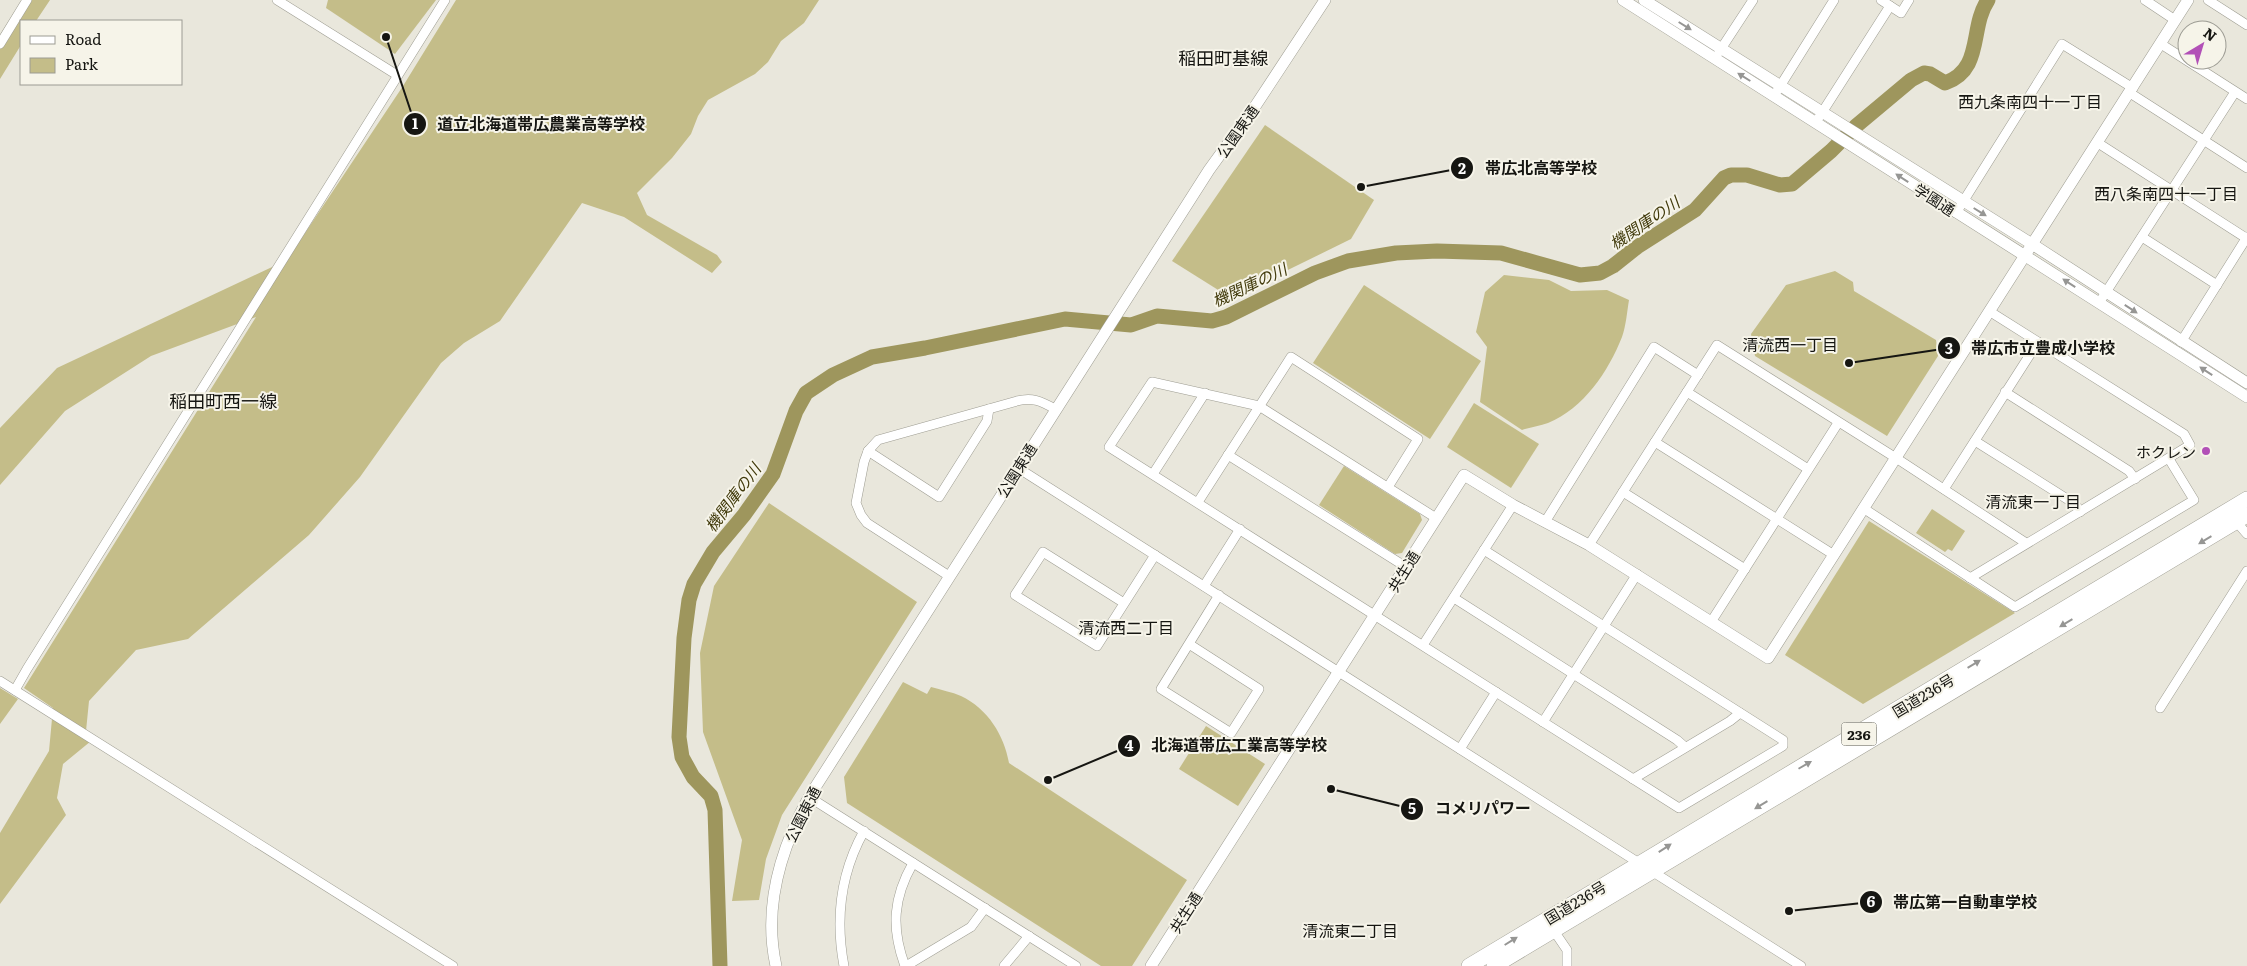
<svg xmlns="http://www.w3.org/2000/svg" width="2247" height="966" font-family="Literata,'Noto Sans JP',serif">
<rect width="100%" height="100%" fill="#e9e7dc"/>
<!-- green -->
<g fill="#c4bd89">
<polygon points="22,0 50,0 36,21 21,21 21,45 0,79 0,35"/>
<polygon points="328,0 436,0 395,54 326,8"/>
<polygon points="456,0 819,0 804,23 781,41 768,62 755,74 708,100 698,116 691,134 672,158 637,193 647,215 717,255 722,262 712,273 624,217 582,203 500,321 464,343 441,363 360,477 309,535 188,639 136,650 89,701 86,731 91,741 63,764 57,798 66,815 0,904 0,833 49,751 53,708 24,688 256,317 151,356 65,411 0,485 0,428 57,368 287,260 403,86"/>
<polygon points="1265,125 1374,200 1351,239 1231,298 1172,261"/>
<polygon points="1835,271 1853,282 1854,291 1936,340 1938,356 1887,436 1755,356 1751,334 1786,285"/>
<path d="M1504 275 1549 280 1571 291 1607 290 1629 300C1627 312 1626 326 1622 337 1608 372 1584 408 1548 423 1540 426 1531 427 1522 430L1480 402 1487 347 1476 332 1485 292Z"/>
<polygon points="1364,285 1481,361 1430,439 1313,363"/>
<polygon points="1474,403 1539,444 1511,488 1447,447"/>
<polygon points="1344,466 1420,514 1422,520 1402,553 1395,554 1319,505"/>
<polygon points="769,503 917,602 782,815 766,859 759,900 732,901 742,840 703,732 700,653 714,586"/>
<polygon points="1932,509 1965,531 1952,551 1948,549 1945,552 1916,533"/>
<polygon points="1869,521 2015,613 1863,704 1785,655"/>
<path d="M903 682 927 694 931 687C941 690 952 692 961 696 988 709 1004 735 1009 763L1187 880 1132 966H1101L847 803 844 777Z"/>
<polygon points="0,688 18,699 0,724"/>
<polygon points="1206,726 1265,764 1238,806 1179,769"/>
</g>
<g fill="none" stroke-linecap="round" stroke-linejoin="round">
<!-- river -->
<path stroke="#9e965d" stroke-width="15" d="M720 966 715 810 711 796 693 777 682 757 679 737 684 638 689 600 694 584 713 552 744 515 773 474 796 411 806 393 833 375 872 357 925 348 1065 319 1131 325 1157 316 1212 321 1226 317 1315 273 1348 261 1396 253 1437 251 1501 253 1580 275 1600 273 1613 266 1637 247 1695 210 1724 178 1731 175H1747L1780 185 1792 184 1831 151 1856 126 1911 80 1924 73 1930 74 1945 83C1984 69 1969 28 1988 0"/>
<!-- minor casing -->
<g stroke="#9e9d92" stroke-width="10">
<g id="minor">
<polyline points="277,0 397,75"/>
<polyline points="1881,0 1901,13 1909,0"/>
<polyline points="2145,0 2175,20"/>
<polyline points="2208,0 2247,25"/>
<polyline points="0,44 27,0"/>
<polyline points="2161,44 2247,99"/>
<polyline points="1719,52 1753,0"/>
<polyline points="1777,91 1834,0"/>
<polyline points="2130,93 2247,168"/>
<polyline points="1816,122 1890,6"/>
<polyline points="2098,143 2246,238"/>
<polyline points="1956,213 2062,44 2133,88"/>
<polyline points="2142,237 2217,285"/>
<polyline points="2099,303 2235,92"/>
<polyline points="2181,342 2247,237"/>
<polyline points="1687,392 1808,469"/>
<polyline points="2005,392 2129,471 2135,479"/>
<polyline points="1975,441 2075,504 2080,512"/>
<polyline points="1655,442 1834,555"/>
<polyline points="868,451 939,497 987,421 989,409"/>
<polyline points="1228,455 1406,567"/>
<polyline points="1018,468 1801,966"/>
<polyline points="1153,474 1205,393"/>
<polyline points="1944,489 2038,342"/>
<polyline points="1623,492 1745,569"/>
<polyline points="1198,502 1291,357 1418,439 1388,487"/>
<polyline points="1863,508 2015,607 2194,500 2169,459"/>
<polyline points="1436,518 1259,406 1152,382 1109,447 1679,808 1783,746 1783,740 1484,550"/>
<polyline points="2234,519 2247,534"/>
<polyline points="1545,522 1654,347 1698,375"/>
<polyline points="1589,545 1717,345 1896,458 2026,543"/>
<path d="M949 576 867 523 861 515 856 503 864 462 868 451 878 440 1017 401C1032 397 1041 401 1055 409"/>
<polyline points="1970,578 2190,445 2184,434 1989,311"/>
<polyline points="1204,586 1240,529"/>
<polyline points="1454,598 1677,740 1685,747"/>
<polyline points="1124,603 1043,552 1015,595 1097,646 1155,555"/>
<polyline points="1711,622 1838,423"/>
<polyline points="1189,644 1259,689 1231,733 1161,689 1219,595"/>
<polyline points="1423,645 1513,505"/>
<polyline points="0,681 453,966"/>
<polyline points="15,690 27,669 445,0"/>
<polyline points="2160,708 2247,571"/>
<polyline points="1543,722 1637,574"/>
<polyline points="1460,749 1496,692"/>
<polyline points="1633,779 1730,721 1740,713"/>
<polyline points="809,797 1076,966"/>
<polyline points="1552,928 1567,950 1567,966"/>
<path d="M844 966C835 918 840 874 864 831"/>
<path d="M905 966C891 928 893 898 913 863"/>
<polyline points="906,966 971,927 985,908"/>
<polyline points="1004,966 1029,936"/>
</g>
</g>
<!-- tertiary casing -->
<g stroke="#9e9d92" stroke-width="12">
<g id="tertiary">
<polyline points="1623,0 2247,397"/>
<polyline points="1644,0 2032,244 2247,383"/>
<path d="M776 966C763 907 781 848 809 797L1209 170 1256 105 1325 0"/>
<polyline points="1151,966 1464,475 1513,505 1589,545 1768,658 2188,0"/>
</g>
</g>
<!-- trunk casing -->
<g stroke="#9e9d92" stroke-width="16">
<g id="trunk">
<polyline points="1469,966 2247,499"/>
<polyline points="1494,966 2247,515"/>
</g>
</g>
<!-- minor -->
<use href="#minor" stroke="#fff" stroke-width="9"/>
<!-- tertiary -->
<use href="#tertiary" stroke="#fff" stroke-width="11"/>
<!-- trunk -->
<use href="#trunk" stroke="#fff" stroke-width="15"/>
</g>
<!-- one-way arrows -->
<defs><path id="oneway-solid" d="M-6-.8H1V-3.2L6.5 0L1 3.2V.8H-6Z" transform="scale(1.25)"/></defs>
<g fill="#969694">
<use href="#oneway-solid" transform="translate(1685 26) rotate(32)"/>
<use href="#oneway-solid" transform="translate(1744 77) rotate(-148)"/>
<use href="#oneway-solid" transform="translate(1902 178) rotate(-147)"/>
<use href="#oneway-solid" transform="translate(1980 212) rotate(32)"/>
<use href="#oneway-solid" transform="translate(2069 283) rotate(-147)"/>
<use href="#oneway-solid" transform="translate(2131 309) rotate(33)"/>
<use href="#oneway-solid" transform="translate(2206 371) rotate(-147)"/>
<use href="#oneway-solid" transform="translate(2205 540) rotate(149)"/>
<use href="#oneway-solid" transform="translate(2066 623) rotate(149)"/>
<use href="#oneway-solid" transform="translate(1974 664) rotate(-31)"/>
<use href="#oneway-solid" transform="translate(1805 765) rotate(-30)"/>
<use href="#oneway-solid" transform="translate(1761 805) rotate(149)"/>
<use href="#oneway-solid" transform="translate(1665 848) rotate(-33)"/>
<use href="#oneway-solid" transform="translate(1511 941) rotate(-32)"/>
</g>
<!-- markers -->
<circle fill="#b250b7" stroke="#f6f4e9" stroke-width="2" cx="2206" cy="451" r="5"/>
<g text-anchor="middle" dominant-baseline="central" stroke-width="4" stroke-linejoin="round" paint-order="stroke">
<!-- shield labels -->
<rect fill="#f6f4e9" stroke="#595952" stroke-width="1" x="1841.5" y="722.5" width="35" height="23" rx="4"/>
<g font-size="14" font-weight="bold" fill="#161612">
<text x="1859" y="734">236</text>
</g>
<!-- street labels -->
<g font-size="15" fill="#161612" stroke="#f6f4e9">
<text transform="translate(1237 131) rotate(-55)">公園東通</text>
<text transform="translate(1935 199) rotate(33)">学園通</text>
<text transform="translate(1016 470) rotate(-58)">公園東通</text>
<text transform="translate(1403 571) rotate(-58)">共生通</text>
<text transform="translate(1923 695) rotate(-31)">国道236号</text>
<text transform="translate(802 814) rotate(-63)">公園東通</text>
<text transform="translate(1575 902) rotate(-31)">国道236号</text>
<text transform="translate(1185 912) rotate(-57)">共生通</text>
</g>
<!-- poi labels -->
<g font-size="15" fill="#161612" stroke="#f6f4e9" text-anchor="end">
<text x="2196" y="451">ホクレン</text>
</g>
<!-- neighbourhood labels -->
<g font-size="16" fill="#161612" stroke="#f6f4e9">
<text x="2030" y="101">西九条南四十一丁目</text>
<text x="2166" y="193">西八条南四十一丁目</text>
<text x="1790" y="344">清流西一丁目</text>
<text x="2033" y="501">清流東一丁目</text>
<text x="1126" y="627">清流西二丁目</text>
<text x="1350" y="930">清流東二丁目</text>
</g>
<!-- water labels -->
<g font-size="16" font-style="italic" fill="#413a0b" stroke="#f6f4e9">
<text transform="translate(1644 222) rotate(-34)">機関庫の川</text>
<text transform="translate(1249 284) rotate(-25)">機関庫の川</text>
<text transform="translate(732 497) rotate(-53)">機関庫の川</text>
</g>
<!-- quarter labels -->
<g font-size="18" fill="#161612" stroke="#f6f4e9">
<text x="1223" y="57">稲田町基線</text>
<text x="223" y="400">稲田町西一線</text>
</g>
</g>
<!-- callouts -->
<path fill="none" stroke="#161612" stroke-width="2" d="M386 37L415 124M1361 187L1462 168M1849 363L1949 348M1048 780L1129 746M1331 789L1412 809M1789 911L1871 902"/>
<g fill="#161612" stroke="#f6f4e9" stroke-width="2">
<circle cx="386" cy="37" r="5"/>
<circle cx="1361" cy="187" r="5"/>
<circle cx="1849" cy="363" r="5"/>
<circle cx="1048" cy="780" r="5"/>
<circle cx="1331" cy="789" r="5"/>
<circle cx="1789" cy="911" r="5"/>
<circle cx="415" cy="124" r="12"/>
<circle cx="1462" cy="168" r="12"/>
<circle cx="1949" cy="348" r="12"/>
<circle cx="1129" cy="746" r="12"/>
<circle cx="1412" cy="809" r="12"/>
<circle cx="1871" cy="902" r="12"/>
</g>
<g font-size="15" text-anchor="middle" font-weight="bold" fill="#fff">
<text x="415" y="129">1</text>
<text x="1462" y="174">2</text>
<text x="1949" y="354">3</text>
<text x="1129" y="751">4</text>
<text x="1412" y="814">5</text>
<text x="1871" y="907">6</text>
</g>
<g font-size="16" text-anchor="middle" font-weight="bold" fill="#161612" stroke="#f6f4e9" stroke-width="4" stroke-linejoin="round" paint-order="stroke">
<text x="541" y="130">道立北海道帯広農業高等学校</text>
<text x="1541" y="174">帯広北高等学校</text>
<text x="2043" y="354">帯広市立豊成小学校</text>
<text x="1239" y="751">北海道帯広工業高等学校</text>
<text x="1483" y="814">コメリパワー</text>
<text x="1965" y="908">帯広第一自動車学校</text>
</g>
<!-- legend -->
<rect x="20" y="20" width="162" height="65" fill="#f6f4e9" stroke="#9c9b93"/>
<rect x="30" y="36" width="25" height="8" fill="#ffffff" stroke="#9c9b93"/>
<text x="65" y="45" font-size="15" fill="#161612">Road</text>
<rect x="30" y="58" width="25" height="15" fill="#c4bd89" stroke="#9c9b93"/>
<text x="65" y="70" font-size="15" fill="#161612">Park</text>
<!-- north arrow -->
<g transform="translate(2202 45) rotate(38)"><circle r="24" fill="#f6f4e9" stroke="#9c9b93"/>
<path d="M0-4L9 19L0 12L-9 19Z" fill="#b250b7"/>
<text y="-8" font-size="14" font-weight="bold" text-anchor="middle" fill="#161612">N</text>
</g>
</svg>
